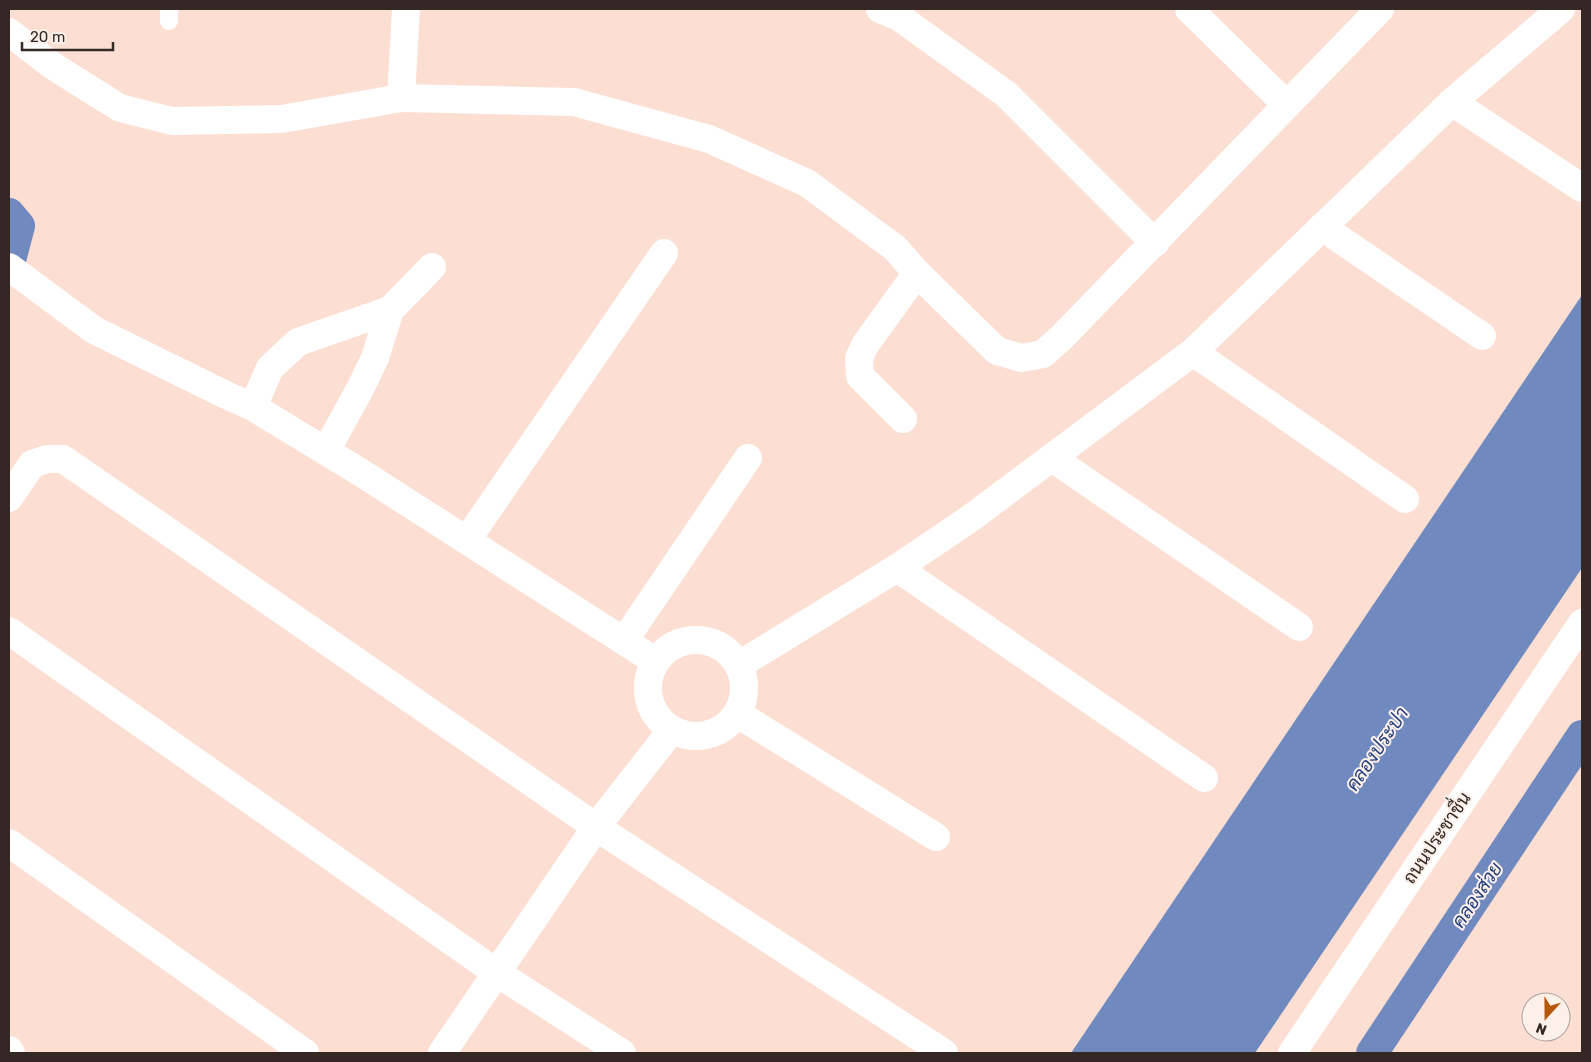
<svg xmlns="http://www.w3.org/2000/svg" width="1591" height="1062" font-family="Rubik,Sarabun,sans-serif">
<rect width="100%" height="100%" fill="#fcded3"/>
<!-- water -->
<polygon fill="#708abf" points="1582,295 1582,568 1255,1053 1071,1053"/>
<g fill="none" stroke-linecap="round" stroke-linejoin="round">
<!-- canal -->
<g stroke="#708abf" stroke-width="32">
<polyline points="9,214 19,226 9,264"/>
<polyline points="1372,1053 1582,736"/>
</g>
<!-- lane -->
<polyline stroke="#fff" stroke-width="18" points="169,21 169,9"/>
<!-- street -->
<g stroke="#fff" stroke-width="28">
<polyline points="880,9 899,17 1006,94 1155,243"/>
<polyline points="1189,9 1287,105"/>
<polyline points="9,32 53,66 120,108 172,121 282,119 401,98 574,102 709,139 807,183 895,248 917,273 997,351 1022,358 1043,354 1062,337 1380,9"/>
<polyline points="401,98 406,9"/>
<polyline points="1452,102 1582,188"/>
<polyline points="1322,227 1482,336"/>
<polyline points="9,267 94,330 226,395 253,407 360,472 655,661"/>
<polyline points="1193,352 1405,499"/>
<polyline points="253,407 270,368 298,342 390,310"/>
<polyline points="903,419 860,376 859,358 865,345 917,273"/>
<polyline points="326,451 360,389 375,358 390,310 432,267"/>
<polyline points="1052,458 1299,627"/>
<polyline points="9,498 32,464 47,459 63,459 596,827 944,1053"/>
<polyline points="467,540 664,253"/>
<polyline points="897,568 1204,778"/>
<polyline points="9,631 497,973 622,1053"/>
<circle cx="696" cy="688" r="48"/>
<polyline points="624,641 748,458"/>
<polyline points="739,665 897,568 971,518 1193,352 1452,102 1561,9"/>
<polyline points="738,714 936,837"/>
<polyline points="9,843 305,1053"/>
<polyline points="9,1050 11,1053"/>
<polyline points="442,1053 596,827 671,731"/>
<polyline points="1292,1053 1582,623"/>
</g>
</g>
<g text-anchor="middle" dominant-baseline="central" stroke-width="4" stroke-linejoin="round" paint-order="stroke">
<!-- street labels -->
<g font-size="18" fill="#342824" stroke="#fcf0eb">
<text transform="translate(1437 838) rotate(-56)">ถนนประชาชื่น</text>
</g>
<!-- water labels -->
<g font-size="19" font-style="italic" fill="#213e7f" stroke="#fcf0eb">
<text transform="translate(1377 749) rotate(-56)">คลองประปา</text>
<text transform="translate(1477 895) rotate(-56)">คลองส่วย</text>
</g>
</g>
<!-- border -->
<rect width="1591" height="1062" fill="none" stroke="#342824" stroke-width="20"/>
<!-- north arrow -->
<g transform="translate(1546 1017) rotate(201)"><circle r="24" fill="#fcf0eb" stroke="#aca09b"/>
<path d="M0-4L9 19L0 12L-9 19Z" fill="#b55705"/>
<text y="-8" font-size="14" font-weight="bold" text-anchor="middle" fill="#342824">N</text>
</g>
<!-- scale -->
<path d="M22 42v8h91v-8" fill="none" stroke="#342824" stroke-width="2.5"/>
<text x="30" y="42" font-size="15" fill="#342824" stroke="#fcf0eb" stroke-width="4" paint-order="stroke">20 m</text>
</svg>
